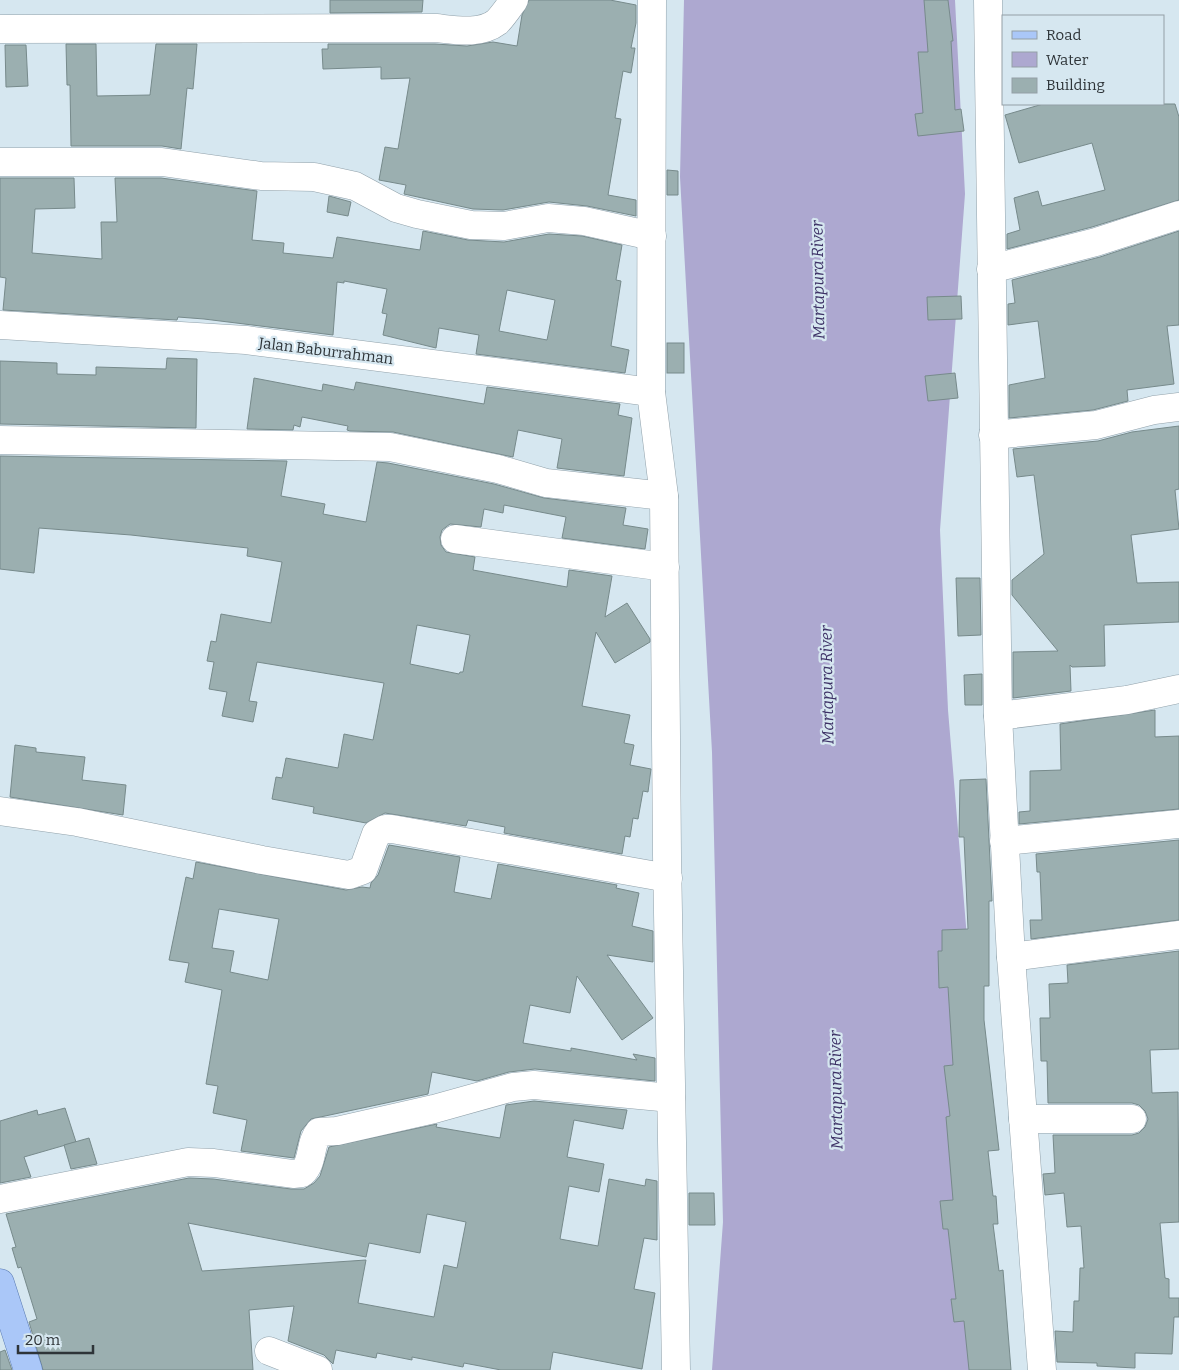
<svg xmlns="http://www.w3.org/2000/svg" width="1179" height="1370" font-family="Bitter,serif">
<rect width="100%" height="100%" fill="#d6e7f0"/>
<!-- water -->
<polygon fill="#ada8d0" points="684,0 955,0 965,194 940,530 948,710 1003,1370 712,1370 723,1222 712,752 680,177"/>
<!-- building -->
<g fill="#9bafb0" stroke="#778a8b" fill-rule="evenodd">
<polygon points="330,0 423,0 422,12 330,13"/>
<polygon points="529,0 610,0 636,5 636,23 631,48 635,48 631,73 623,71 615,118 621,119 608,195 636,200 636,216 587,206 549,202 503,210 473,209 404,194 406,185 379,180 385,147 398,149 410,78 381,79 381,67 323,69 322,49 328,49 328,44 435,44 467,46 493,42 517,46 522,15"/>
<polygon points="924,0 948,0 953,41 951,41 955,110 961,109 964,131 918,136 915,114 923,113 918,52 928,52"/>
<polygon points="66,44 96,44 97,96 150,95 156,44 197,44 193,89 187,88 181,149 162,146 71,146 70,85 67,85"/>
<polygon points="5,45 26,45 28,86 6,87"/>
<polygon points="1043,104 1175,104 1179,117 1179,200 1092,227 1007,249 1007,234 1020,230 1014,198 1038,191 1042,206 1105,190 1092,143 1019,163 1005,115"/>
<polygon points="667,170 678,171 678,195 667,195"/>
<path d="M0 178H74L75 208 35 209 32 253 102 259 101 222H117L115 178H161L257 191 252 240 284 243 283 253 333 258 337 237 420 250 423 231 468 240 504 242 549 234 582 236 622 245 616 280 621 281 611 346 629 350 625 373 476 354 479 335 439 328 436 348 383 335 387 314 382 313 387 289 344 281V283L337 282 333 335 204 319 178 317 177 320 3 310 6 278 0 277ZM507 290 555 300 547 340 499 331Z"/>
<polygon points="329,196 351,202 348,216 327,212"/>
<polygon points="1179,231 1179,325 1167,326 1174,384 1127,390 1128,401 1093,410 1009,418 1009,385 1045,378 1038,321 1008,325 1008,304 1015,303 1012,280 1100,257"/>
<polygon points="961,296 962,319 928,320 927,297"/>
<rect x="667" y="343" width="17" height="30"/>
<polygon points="167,358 197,359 196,428 0,424 0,361 57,363 57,374 96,375 96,367 166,369"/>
<polygon points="955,373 958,398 928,401 925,376"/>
<polygon points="254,378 322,391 323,384 354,390 356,382 484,404 487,387 620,404 618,415 632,418 624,476 557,468 562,439 518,430 513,457 393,432 350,431 347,430 348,426 302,417 300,427 294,425 293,430 247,429"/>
<polygon points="1179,426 1179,489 1175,490 1179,529 1131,535 1137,583 1179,582 1179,622 1104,625 1105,666 1072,667 1070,665 1071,691 1013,698 1013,652 1058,651 1012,595 1012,580 1044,554 1034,475 1017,477 1013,449 1098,441 1132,432"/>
<path d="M0 456 287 461 281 496 325 504 323 514 366 522 377 462 388 463 494 484 544 498 626 508 623 525 648 529 645 549 562 538 566 517 504 505 503 513 484 509 481 527 450 524 442 530 440 537 441 545 446 552 475 557 473 570 567 587 569 570 612 576 605 617 627 603 650 639V642L615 663 596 632 582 706 630 715 624 743 634 745 630 765 651 769 648 792 643 791 638 819 633 818 630 837 625 836 622 854 504 833 505 827 468 820 466 826 385 813 366 823 313 813 314 807 272 799 276 777 282 778 286 758 338 768 344 734 373 740 384 683 257 662 249 701 257 702 253 722 222 716 227 692 209 689 214 662 207 661 211 641 216 642 221 614 271 623 282 562 247 556 248 548 131 535 39 528 34 573 0 569ZM417 625 470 635 463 672H460L459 674 410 664Z"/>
<polygon points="956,578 980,578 981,635 958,636"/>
<polygon points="982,674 982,705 965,705 964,675"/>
<polygon points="1155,710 1155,737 1179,736 1179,809 1019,824 1019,812 1030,811 1030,771 1061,770 1060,724"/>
<polygon points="15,745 36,748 36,752 85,757 82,780 126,785 123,815 10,797"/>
<polygon points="986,779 992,901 989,901 989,986 984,986 984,1020 999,1150 988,1151 993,1196 996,1196 998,1224 993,1224 999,1271 1003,1270 1011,1370 969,1370 964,1321 954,1322 951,1299 956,1299 948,1229 943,1229 940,1201 953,1200 946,1117 950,1116 944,1066 953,1065 948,987 939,988 938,951 942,951 942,930 968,929 964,837 959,837 960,780"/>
<polygon points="1179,840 1179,920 1031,939 1030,920 1042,920 1040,872 1037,872 1036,854"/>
<path d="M389 845 460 857 454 892 491 899 498 864 617 885 616 888 639 893 632 926 653 931V962L607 955 653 1018 622 1040 577 976 570 1013 530 1005 523 1043 571 1051V1048L637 1060 633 1054 655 1058V1081L535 1069 509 1072 477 1081 432 1072 428 1094 311 1119 301 1131 294 1158 241 1151 247 1120 213 1113 218 1086 206 1084 222 990 185 982 189 963 169 960 186 877 193 879 196 862 346 890 362 887 370 888 371 883 378 875ZM219 909 279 919 268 980 230 972 234 951 212 948Z"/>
<polygon points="1179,951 1179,1049 1150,1050 1152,1093 1178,1092 1179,1222 1160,1223 1165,1278 1169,1279 1169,1298 1179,1298 1179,1317 1174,1317 1172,1354 1135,1353 1135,1368 1097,1366 1097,1363 1057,1362 1055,1331 1073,1332 1074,1301 1079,1301 1080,1268 1084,1268 1081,1226 1067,1227 1064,1193 1045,1195 1043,1174 1055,1173 1053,1135 1132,1135 1139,1133 1145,1127 1148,1119 1145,1111 1139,1105 1132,1103 1048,1103 1047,1061 1041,1061 1040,1018 1050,1018 1049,984 1068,983 1067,965"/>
<path d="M534 1101 627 1110 623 1129 574 1120 567 1157 604 1164 599 1192 569 1186 560 1239 598 1246 609 1179 645 1186 646 1179 657 1181V1240L644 1238 634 1289 655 1293 642 1369 553 1352 550 1370H501L464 1363 463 1367 412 1357V1360L377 1353 376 1358 336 1350 333 1364 324 1355 288 1341 294 1306 249 1310 253 1370H43L29 1322 37 1319 21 1267 18 1268 12 1248 16 1247 6 1214 189 1178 213 1179 291 1189H304L314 1183 320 1176 329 1147 437 1124 436 1127 500 1138 506 1105ZM427 1214 466 1222 457 1268 444 1265 434 1317 358 1303 366 1260 202 1271 188 1223 366 1257 369 1243 420 1253Z"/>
<polygon points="65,1108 76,1142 24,1157 31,1177 0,1183 0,1121 37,1110 38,1115"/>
<polygon points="89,1138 97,1164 71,1169 64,1145"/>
<polygon points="689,1193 714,1193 715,1225 689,1225"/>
<polygon points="5,1350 12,1370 0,1370 0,1352"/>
</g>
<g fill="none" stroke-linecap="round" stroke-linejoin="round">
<!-- minor casing -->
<g stroke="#91a1aa" stroke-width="29">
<g id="minor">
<polyline points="652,0 651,392 664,496 667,856 676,1370"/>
<polyline points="988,0 998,716 1011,957 1042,1370"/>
<path d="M0 29 436 28C455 30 480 35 497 22 503 16 509 7 514 0"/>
<polyline points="0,162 162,162 261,176 314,177 355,186 396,208 417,214 471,225 504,226 548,218 584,221 652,236"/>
<polyline points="991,269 1096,242 1179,215"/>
<polyline points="0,325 246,340 651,392"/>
<polyline points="993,435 1096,425 1154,410 1179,407"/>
<polyline points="0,440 390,447 498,469 546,483 664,496"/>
<polyline points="455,539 665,567"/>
<polyline points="998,716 1127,700 1179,689"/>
<polyline points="0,811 77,822 262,860 349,875 363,870 376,834 385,829 392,829 668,878"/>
<polyline points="1004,841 1179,824"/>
<polyline points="1011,957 1179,935"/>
<polyline points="1023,1119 1132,1119"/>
<path d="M0 1199 188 1162 214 1163 293 1174 302 1173C314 1162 309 1144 319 1132L337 1131 434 1109 513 1087 534 1085 671 1098"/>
<polyline points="269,1351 318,1370"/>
</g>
</g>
<!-- major casing -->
<g stroke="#5a7bb2" stroke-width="29">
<polyline id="major" points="0,1283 28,1370"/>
</g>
<!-- minor -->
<use href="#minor" stroke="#fff" stroke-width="28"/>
<!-- major -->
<use href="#major" stroke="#aac7f8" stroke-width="28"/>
</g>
<g text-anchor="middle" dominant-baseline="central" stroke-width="4.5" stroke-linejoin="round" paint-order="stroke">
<!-- street labels -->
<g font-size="15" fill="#2e3438" stroke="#d6e7f0">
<text transform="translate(326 351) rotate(7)">Jalan Baburrahman</text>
</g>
<!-- water labels -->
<g font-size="16" font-style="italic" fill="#3d3266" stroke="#d6e7f0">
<text transform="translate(818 280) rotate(-91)">Martapura River</text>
<text transform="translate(827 685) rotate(-91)">Martapura River</text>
<text transform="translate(836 1090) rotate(-91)">Martapura River</text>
</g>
</g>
<!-- legend -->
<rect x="1002" y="15" width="162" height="90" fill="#d6e7f0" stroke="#939fa6"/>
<rect x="1012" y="31" width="25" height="8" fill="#aac7f8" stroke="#939fa6"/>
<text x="1046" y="40" font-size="15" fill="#2e3438">Road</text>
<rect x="1012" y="52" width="25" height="15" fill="#ada8d0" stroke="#939fa6"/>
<text x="1046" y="65" font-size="15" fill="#2e3438">Water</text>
<rect x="1012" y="78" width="25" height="15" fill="#9bafb0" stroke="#939fa6"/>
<text x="1046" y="90" font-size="15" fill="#2e3438">Building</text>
<!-- scale -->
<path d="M18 1345v8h75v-8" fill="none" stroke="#2e3438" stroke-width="2.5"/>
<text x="25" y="1345" font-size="15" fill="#2e3438" stroke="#d6e7f0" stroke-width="4" paint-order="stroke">20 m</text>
</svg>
